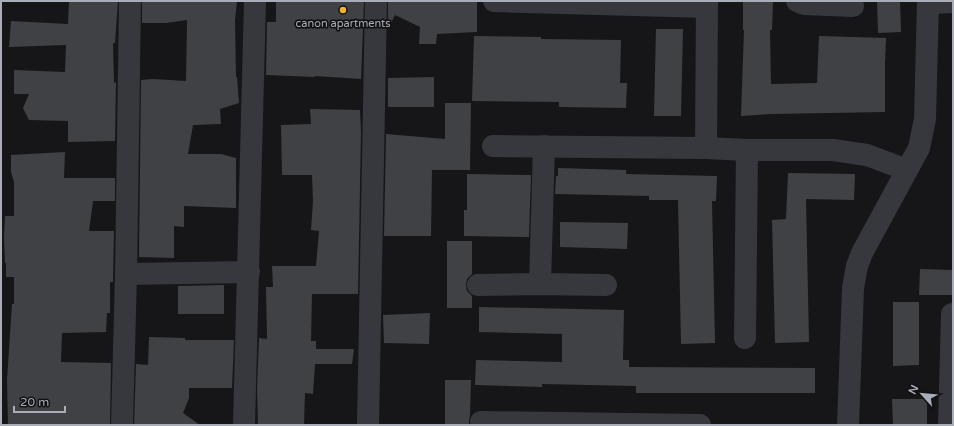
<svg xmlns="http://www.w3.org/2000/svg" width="954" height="426" font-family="'Varela Round',sans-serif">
<rect width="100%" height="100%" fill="#161618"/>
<!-- building -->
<g fill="#404145">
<polygon points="69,1 118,1 115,43 113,43 114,83 116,82 115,141 68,142 68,121 29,120 23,108 29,94 14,94 14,70 65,72 66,45 9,47 11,21 68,24"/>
<polygon points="142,1 237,1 235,20 236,77 237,77 239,103 220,109 221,124 193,125 188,154 221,154 236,158 236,208 184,206 184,227 174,226 174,258 139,257 141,80 153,79 186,81 187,20 166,23 142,23"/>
<polygon points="276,1 364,1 361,79 315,76 315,77 266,75 267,22 276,22"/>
<polygon points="388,1 477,1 477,32 437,34 436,44 419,44 420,27 395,15 391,23 388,23"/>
<polygon points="743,1 773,1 772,30 770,30 771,84 817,83 819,36 886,38 885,63 885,112 771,114 741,116 744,30 743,30"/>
<polygon points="877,1 900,1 901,32 878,33"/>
<polygon points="656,29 683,29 681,116 654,116"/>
<polygon points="474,36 541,37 541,39 621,40 620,83 627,83 626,108 559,107 559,102 472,101"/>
<polygon points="434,77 434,107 388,107 388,78"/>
<polygon points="445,103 471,103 470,170 432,170 431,236 384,236 386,134 445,139"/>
<polygon points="310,109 360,110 361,132 358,294 312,294 311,341 316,341 316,349 354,349 352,364 315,364 313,394 305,393 304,425 258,425 257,388 259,340 259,338 267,339 266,287 273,287 272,266 316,266 319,231 311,230 313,201 312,175 282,175 281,125 311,124"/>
<polygon points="65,152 64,178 115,178 115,201 93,201 89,231 114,231 113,282 110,282 110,313 107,313 106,332 62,333 61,362 111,363 110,425 8,425 7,380 12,304 14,304 14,277 6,277 6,263 5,263 4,237 5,216 14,216 14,182 11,172 11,155"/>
<polygon points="558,168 626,170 626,174 717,176 716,201 712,201 715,343 681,344 678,200 649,200 649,196 555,194 556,176 558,176"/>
<polygon points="788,173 855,174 854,200 806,199 809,342 775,343 772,220 786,219"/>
<polygon points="467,174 531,175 529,237 464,236 464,210 467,210"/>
<polygon points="560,222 628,223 627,249 560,247"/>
<polygon points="447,241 472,241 472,274 467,279 466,285 467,291 472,296 472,308 447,308"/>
<polygon points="920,269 953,270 953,295 919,295"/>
<polygon points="224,285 224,314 178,314 178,286"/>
<polygon points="893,302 919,302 919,365 893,366"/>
<polygon points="479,307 624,310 623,360 629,360 629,367 815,368 815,393 636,393 636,386 542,384 542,387 475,385 476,360 562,362 562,334 479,332"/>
<polygon points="430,313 429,344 384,343 383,315"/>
<polygon points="149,337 185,338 185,340 234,340 232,388 189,388 189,398 183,413 200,425 134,425 136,364 148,365"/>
<polygon points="445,380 471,380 470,415 469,421 469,425 445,425"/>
<polygon points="892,399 927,399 927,425 893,425"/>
</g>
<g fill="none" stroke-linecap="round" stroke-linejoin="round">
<!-- minor -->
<g stroke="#37383d" stroke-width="22">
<polyline points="494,1 707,7"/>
<polyline points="797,1 804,4 853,6"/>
<polyline points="928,3 953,2"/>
<polyline points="493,146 706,148 747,150 833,150 867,155 907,170"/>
<polyline points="706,148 707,1"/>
<polyline points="126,274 249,272"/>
<polyline points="540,284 544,146"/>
<polyline points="478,285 540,284 606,285"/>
<polyline points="745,338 747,150"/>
<polyline points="481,422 700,425"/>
<polyline points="122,425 126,274 130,1"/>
<polyline points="244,425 255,1"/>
<polyline points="368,425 376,1"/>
<polyline points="848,425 853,288 857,266 862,253 919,148 925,119 928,1"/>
<polyline points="949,425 952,314"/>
</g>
</g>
<!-- markers -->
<circle fill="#f2b134" stroke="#111113" stroke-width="1.5" cx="343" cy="10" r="4"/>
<g text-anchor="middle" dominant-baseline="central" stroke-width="3.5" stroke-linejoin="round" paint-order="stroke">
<!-- poi labels -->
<g font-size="11" fill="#a8adb8" stroke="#111113">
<text x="343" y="23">canon apartments</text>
</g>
</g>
<!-- border -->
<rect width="954" height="426" fill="none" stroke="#a8adb8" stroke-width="4"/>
<!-- north arrow -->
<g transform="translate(922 394) rotate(297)" stroke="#111113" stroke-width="3" paint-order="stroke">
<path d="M0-3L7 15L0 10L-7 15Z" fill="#a8adb8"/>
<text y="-6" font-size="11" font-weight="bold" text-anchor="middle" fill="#a8adb8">N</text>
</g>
<!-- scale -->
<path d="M14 406v6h51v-6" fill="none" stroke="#a8adb8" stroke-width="2"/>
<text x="20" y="406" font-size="12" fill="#a8adb8" stroke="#111113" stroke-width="3" paint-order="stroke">20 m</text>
</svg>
